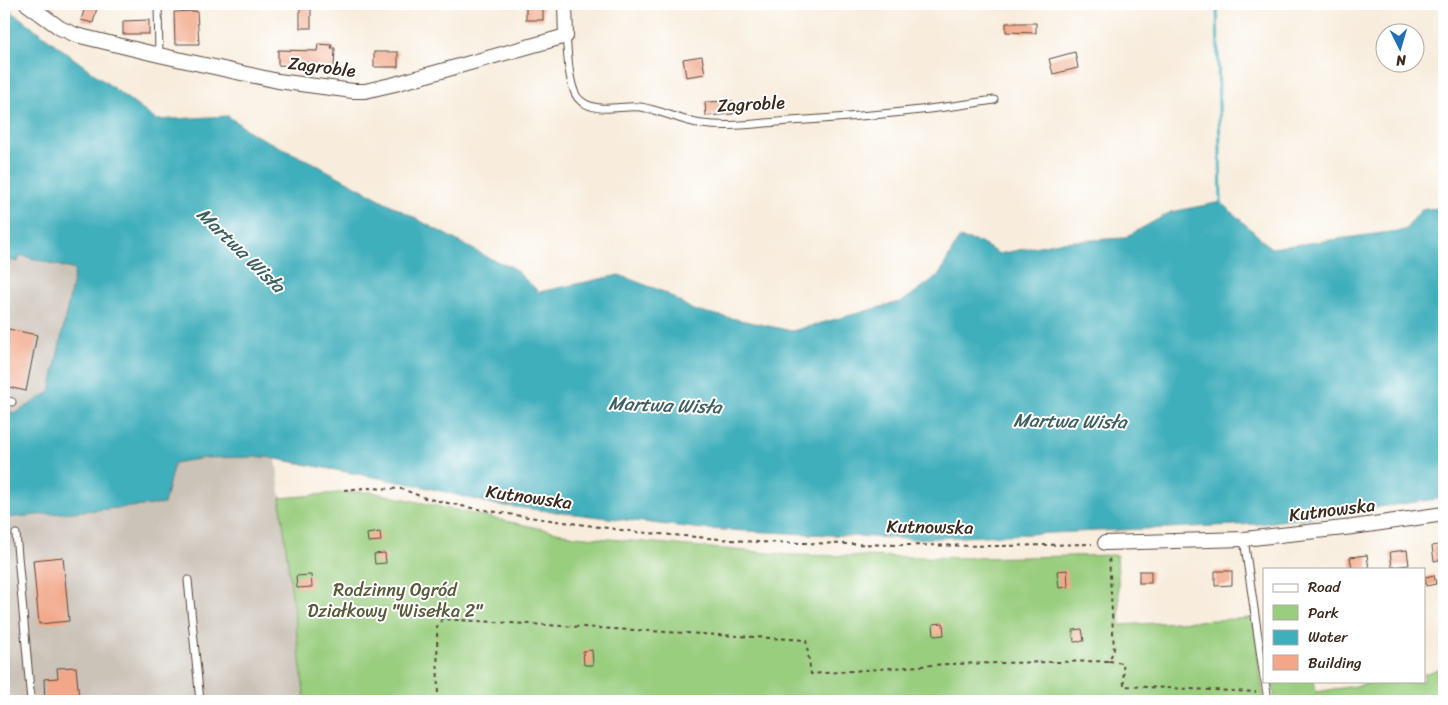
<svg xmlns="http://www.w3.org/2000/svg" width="1448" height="705" font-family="Sriracha,sans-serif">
<rect width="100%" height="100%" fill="#fff"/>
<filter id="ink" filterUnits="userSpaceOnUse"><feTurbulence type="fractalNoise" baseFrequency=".02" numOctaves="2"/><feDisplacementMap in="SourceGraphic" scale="10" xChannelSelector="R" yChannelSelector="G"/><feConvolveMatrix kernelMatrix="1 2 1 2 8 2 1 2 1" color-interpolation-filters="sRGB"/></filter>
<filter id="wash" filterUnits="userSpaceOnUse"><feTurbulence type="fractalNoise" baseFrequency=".0096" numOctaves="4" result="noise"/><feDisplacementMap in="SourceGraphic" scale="20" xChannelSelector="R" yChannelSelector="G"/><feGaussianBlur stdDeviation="1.12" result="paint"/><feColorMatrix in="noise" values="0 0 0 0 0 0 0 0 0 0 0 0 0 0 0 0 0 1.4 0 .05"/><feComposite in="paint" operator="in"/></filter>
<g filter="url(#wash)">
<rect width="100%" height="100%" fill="#f8eddd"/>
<!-- industrial -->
<g fill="#cbc3b8">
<polygon points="20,255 75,270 50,392 16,413 4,410 4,259 18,262"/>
<polygon points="266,457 276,459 305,701 4,701 4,518 66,513 174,463 204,458"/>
</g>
<!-- green -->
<g fill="#9ace7f" stroke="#6a7c4e">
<polygon points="351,492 372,492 575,536 791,555 974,558 1117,555 1120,625 1253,618 1264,701 305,701 280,498"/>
<polygon points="1444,667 1444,701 1275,701 1272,681 1314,681 1316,692 1387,681 1424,681 1424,674"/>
</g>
<!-- water -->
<polygon fill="#40afbc" stroke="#3e6c6d" points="4,6 156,120 228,116 253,134 315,164 491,259 512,267 539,292 619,275 664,292 693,310 792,331 903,301 939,275 959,238 979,242 999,254 1059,242 1124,238 1171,212 1221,202 1271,248 1405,230 1422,209 1444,208 1444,498 1259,524 915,539 703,529 497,505 416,485 266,457 204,458 174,463 164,504 4,518 4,410 16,413 50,392 75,270 20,255 18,262 4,259"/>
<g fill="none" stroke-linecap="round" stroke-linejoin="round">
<!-- stream -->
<polyline stroke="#40afbc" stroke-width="3" points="1217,4 1221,202"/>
</g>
<g id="blocks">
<!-- building -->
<g fill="#f2a789">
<polygon points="86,4 98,4 93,23 81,20"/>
<rect x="300" y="4" width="11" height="24"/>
<rect x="526" y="4" width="17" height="16"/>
<polygon points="197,11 199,44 175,44 174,12"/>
<polygon points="149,20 149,34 123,34 123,21"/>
<polygon points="1006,23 1036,23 1036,33 1006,32"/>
<polygon points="318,44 332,45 331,48 335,48 334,68 278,65 278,50 317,51"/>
<rect x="374" y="52" width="24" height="15"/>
<polygon points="1075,52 1078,68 1053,74 1049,59"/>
<polygon points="702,56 705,74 686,77 683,59"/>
<polygon points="733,101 733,114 706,116 705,102"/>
<polygon points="4,328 37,335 26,391 4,386"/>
<polygon points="380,532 381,541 368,542 367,534"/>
<polygon points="1444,544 1444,559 1434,561 1432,546"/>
<polygon points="1407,550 1409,565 1392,567 1390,552"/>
<polygon points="385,553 386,563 375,564 374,554"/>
<polygon points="1367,555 1369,569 1352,569 1350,557"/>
<polygon points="63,557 69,621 39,624 33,560"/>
<polygon points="1067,570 1068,587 1059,588 1057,571"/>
<rect x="1139" y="571" width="12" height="12"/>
<polygon points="1215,571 1232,571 1232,585 1215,586"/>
<polygon points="311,575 312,587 297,588 296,576"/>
<polygon points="1434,575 1436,584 1426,586 1425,577"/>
<polygon points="943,623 944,635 934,636 933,624"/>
<polygon points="1082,629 1084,641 1074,642 1073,630"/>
<polygon points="592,650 593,665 584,665 583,651"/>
<polygon points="76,667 79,698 45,701 44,679 58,678 57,668"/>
</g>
</g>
</g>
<g filter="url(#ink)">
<use href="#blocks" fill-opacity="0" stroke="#57473b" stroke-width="1"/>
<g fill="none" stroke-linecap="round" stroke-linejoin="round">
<!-- lane casing -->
<g stroke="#57473b" stroke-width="9">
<g id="lane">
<polyline points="158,4 159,55"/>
<path d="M566 36C568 52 568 92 581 101 598 114 621 105 640 107 661 110 681 121 702 124 731 128 761 123 790 121 858 117 926 111 994 100"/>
<polyline points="4,400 12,402"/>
<polyline points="16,534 31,701"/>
<polyline points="1244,539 1264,678"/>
<polyline points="188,580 200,701"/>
<polyline points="1265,681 1268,701"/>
</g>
</g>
<!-- street casing -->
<g stroke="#57473b" stroke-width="16">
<g id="street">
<polyline points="27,4 60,28 76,35 159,55 278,81 353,91 365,91 395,84 566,36 565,4"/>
<polyline points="1105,543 1244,539 1353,527 1444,514"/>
</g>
</g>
<!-- path -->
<g stroke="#57473b" stroke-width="2" stroke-dasharray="4 4" stroke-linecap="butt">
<polyline points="344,490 365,488 402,489 425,498 466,507 521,516 636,532 720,539 757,542 899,545 998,546 1092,544"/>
<polyline points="1109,661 1123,663 1124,686 1256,692"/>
<polyline points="438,701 437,627 442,619 806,640 811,674 947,664 1108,661 1114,651 1109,555"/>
</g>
<!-- lane -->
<use href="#lane" stroke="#fff" stroke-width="7"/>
<!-- street -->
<use href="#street" stroke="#fff" stroke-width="14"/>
</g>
</g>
<g text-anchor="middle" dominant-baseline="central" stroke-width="4" stroke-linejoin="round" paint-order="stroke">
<!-- street labels -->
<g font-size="18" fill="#3b2a1e" stroke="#fff">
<text transform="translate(322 67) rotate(7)">Zagroble</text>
<text transform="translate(751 104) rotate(-3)">Zagroble</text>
<text transform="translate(529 497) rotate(8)">Kutnowska</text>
<text transform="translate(1332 510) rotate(-7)">Kutnowska</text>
<text transform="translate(930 527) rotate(1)">Kutnowska</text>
</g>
<!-- park labels -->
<g font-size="18" fill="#585b3b" stroke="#fff">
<text x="395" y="590">Rodzinny Ogród<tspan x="395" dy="21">Działkowy "Wisełka 2"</tspan></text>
</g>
<!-- water labels -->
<g font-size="19" font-style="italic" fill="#3d5f5d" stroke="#fff">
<text transform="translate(241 250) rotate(44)">Martwa Wisła</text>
<text transform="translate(665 405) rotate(2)">Martwa Wisła</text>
<text transform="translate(1070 421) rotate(1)">Martwa Wisła</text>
</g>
</g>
<!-- margin -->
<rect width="1448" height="705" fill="none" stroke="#fff" stroke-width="20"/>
<!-- legend -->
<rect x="1263" y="568" width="162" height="115" fill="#ffffff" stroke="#b1aaa5"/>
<rect x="1273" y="584" width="25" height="8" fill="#ffffff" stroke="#b1aaa5"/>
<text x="1308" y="592" font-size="15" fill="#3b2a1e">Road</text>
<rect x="1273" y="605" width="25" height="15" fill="#9ace7f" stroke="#b1aaa5"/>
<text x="1308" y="618" font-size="15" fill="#3b2a1e">Park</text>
<rect x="1273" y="630" width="25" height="15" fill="#40afbc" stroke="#b1aaa5"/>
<text x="1308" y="642" font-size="15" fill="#3b2a1e">Water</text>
<rect x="1273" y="655" width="25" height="15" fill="#f2a789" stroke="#b1aaa5"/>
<text x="1308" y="668" font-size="15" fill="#3b2a1e">Building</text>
<!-- north arrow -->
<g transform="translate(1400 48) rotate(175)"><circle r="24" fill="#ffffff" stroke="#b1aaa5"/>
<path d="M0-4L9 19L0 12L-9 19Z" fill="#1f6fb2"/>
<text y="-8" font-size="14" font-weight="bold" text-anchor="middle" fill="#3b2a1e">N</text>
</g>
</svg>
